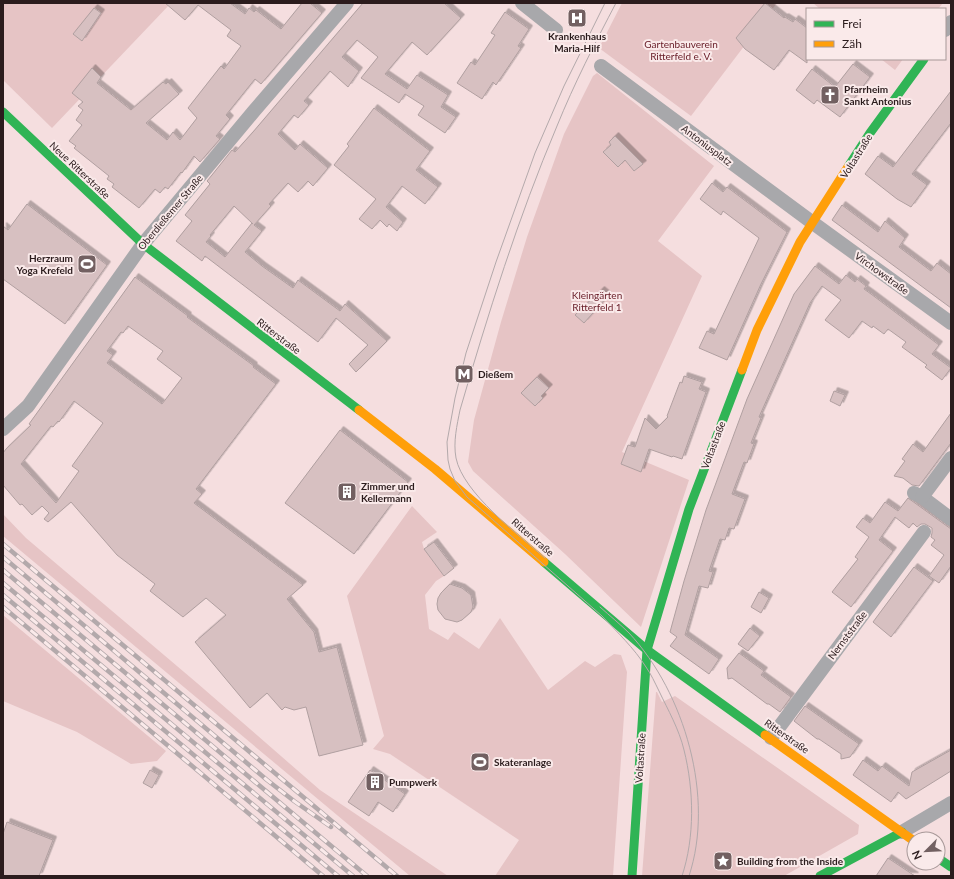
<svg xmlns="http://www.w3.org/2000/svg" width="954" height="879" font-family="Lato,sans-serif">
<defs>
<filter id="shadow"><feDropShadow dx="3.5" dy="-3.5" stdDeviation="0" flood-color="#0004"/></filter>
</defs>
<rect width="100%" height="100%" fill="#f5dedf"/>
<!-- green -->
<g fill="#e6c4c5">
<polygon points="3,3 171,3 52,128 3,80"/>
<polygon points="622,3 777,3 691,116 599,48"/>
<polygon points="813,3 943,3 938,9 820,9"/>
<polygon points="881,59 903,59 895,70"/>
<polygon points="597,73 714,166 658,241 702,276 622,452 689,480 641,627 565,554 473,471 468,462 474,420 501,322 527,237 564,134 593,76"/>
<polygon points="412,506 437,532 422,542 424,549 444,576 436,581 425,595 429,629 448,640 454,632 479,649 500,618 548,690 585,661 595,667 614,654 621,655 627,672 613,876 495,876 519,840 390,754 373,749 384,736 347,596"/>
<polygon points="3,514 26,538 197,683 320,790 448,876 410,876 3,536"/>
<polygon points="3,615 166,751 157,761 131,764 77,732 3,701"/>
<polygon points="656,692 657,692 662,702 675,696 859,825 858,834 784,876 642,876"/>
</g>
<!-- building -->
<g fill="#d7c0c1" stroke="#b09fa0" fill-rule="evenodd" filter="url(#shadow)">
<polygon points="165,3 230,3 245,14 249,8 254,12 256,10 281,29 302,3 310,3 322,13 261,84 255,79 226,115 230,119 216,136 220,139 200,162 194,156 182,173 181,172 168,189 165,187 160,193 155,189 139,208 112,187 114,184 107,179 109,176 74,148 76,146 69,141 82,125 76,120 83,110 78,106 83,102 72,93 92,68 101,77 97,83 131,110 163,82 166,84 168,82 179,94 146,123 167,140 173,132 180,140 197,118 188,108 221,66 224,69 241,46 227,36 231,30 198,5 185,20"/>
<path d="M363 3H444L461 18 427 55 412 42 385 74 407 89 417 75 448 95 441 107 456 117 445 133 418 115 424 106 405 94 399 103 361 78 378 57 357 40 342 57 359 71 348 87 330 71 304 101 309 105 298 118 294 115 278 134 295 150 300 144 328 168 313 186 308 181 298 192 288 183 269 204 271 206 254 225 262 231 245 252 262 266 293 288 298 280 340 311 345 304 387 341 356 372 349 364 368 345 336 318 318 342 205 256 202 261 176 241 192 221 185 215 210 184 207 181 212 175 232 150 235 152 253 132ZM234 206 253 224 252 223 225 257 206 242 211 236 210 235Z"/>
<polygon points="765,3 784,18 785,17 793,22 795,19 807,28 807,63 789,50 774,70 745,49 736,38"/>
<polygon points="94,8 101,13 82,41 73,34"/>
<polygon points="505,12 529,29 518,46 521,48 496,85 493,82 482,99 457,83 471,62 475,65 495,35 491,33"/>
<polygon points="853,64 870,77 840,117 817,100 814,104 796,90 812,69 835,87"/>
<polygon points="951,91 951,123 912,174 927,185 911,207 897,199 865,174 878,156 893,167"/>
<polygon points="374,108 430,151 416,170 438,187 425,204 402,186 386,207 403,222 397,231 389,224 387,227 380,220 372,229 359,219 376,199 334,165 349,146 347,144"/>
<polygon points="615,136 643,164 634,171 625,160 618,167 603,152 611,145 609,142"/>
<polygon points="712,183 723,192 727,187 787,232 761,284 727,360 699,348 707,331 714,334 759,238 723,211 721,215 700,199"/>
<polygon points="27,204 107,265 65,324 3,279 3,226 8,230"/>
<polygon points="842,205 878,232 885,221 905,238 899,247 931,271 937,263 951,274 951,308 832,220"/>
<polygon points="815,266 839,284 846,275 855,282 857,279 866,286 864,289 871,294 939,345 932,354 951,368 942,380 925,367 927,365 902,347 906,342 888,329 884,334 873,326 872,328 862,321 849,338 825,320 841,300 822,286 810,303 759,417 761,418 751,443 754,444 747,463 744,462 732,494 745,499 734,529 729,528 725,540 720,539 709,571 713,572 708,588 699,586 685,635 719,659 709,674 670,646 677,637 670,632 684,581 706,510 747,399 794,294"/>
<path d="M135 277 188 316 187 317 254 366 253 367 276 384 196 489 202 494 194 503 303 585 287 599 314 632 319 652 337 647 363 745 319 756 306 707 294 710 285 707 282 710 267 693 250 708 195 642 226 615 206 598 183 617 150 591 155 584 117 555 71 502 48 522 44 519 49 513 42 506 32 515 22 504 20 505 3 485V453L6 449 31 425 29 424ZM128 326 163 351 157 359 182 378 162 404 107 363 113 355 107 351 121 332 123 333ZM74 401 103 423 72 466 79 471 56 503 21 464 51 426 53 427 58 421 59 422Z"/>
<polygon points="601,290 608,296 584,323 575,315"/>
<polygon points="684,376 702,382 699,389 706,392 682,459 673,456 672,457 649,449 641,472 621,464 628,445 635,447 645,418 656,429 668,417 667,416 680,382 682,383"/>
<polygon points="537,377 549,388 541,396 543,398 535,406 521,393"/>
<polygon points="834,391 845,395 840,406 830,401"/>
<polygon points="951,413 951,443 919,486 912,485 903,478 894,476 905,461 902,459 913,444 923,452"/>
<polygon points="340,430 408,482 354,554 285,503"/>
<polygon points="908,498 951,529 951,566 939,583 929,576 944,555 931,545 935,540 931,537 932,533 932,528 925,524 921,524 917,527 913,523 909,528 895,517 879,540 893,551 851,607 832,592 858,559 855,557 869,537 856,527 863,518 870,523 885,502 898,511"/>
<polygon points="434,542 454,568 444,576 424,549"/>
<polygon points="914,567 933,581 891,637 873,622"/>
<polygon points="450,584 462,588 471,595 473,607 471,612 462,620 457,622 445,619 438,610 437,604 438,598 441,593"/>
<polygon points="759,592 769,598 761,613 751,607"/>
<polygon points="750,628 760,636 748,651 738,644"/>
<polygon points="739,653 764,671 761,675 791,697 780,712 769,704 767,704 732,678 728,679 727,668"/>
<polygon points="805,706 859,744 850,757 841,759 841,754 819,739 817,739 794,721"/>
<polygon points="951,750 951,771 906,799 898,792 891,802 853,775 863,760 878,771 882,766 909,786 912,772"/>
<polygon points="150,770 159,775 152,788 143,783"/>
<polygon points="370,770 405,794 393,812 378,802 369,816 348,802"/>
<polygon points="7,822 53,840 39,876 3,876 3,834"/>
<polygon points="888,858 915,876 876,876"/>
</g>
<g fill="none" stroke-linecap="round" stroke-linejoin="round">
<!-- street -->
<g stroke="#a8a8ab" stroke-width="14">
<polyline points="522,3 556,30"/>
<polyline points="945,30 951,22"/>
<polyline points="601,66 813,223 951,323"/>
<polyline points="3,429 28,406 143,244 254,111 347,3"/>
<polyline points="914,493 922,497 951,519"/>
<polyline points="922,497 951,458"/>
<polyline points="771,738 924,532"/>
<polyline points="902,832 951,803"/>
</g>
<!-- fast -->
<g stroke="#30b455" stroke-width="9">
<polyline points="3,112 143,244 359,410"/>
<polyline points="848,167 870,133 924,59"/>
<polyline points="544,562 647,650 765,735"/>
<polyline points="938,858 951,867"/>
<polyline points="632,876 647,650 689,509 742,370"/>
<polyline points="820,876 902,832"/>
</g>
<!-- slow -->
<g stroke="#ff9f0a" stroke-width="9">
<polyline points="742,370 757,330 800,242 848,167"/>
<polyline points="359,410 435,469 544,562"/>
<polyline points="765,735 914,841"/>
</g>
<!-- tram -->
<g stroke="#b3a9ab" stroke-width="1">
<path d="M605 3 564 86 535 153 496 262 466 353 455 398 447 442 448 460 450 469 455 481 467 497 602 616C617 632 634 648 646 667 651 674 655 683 659 691 668 710 679 729 684 750 694 790 695 837 682 876"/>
<path d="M545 558C518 534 463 493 456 458 453 442 457 425 460 410 488 314 518 218 557 126 574 84 595 43 616 3"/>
<path d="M600 607C610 616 620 624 629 633 685 693 715 798 689 876"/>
</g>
<!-- rail casing -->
<g stroke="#b3a9ab" stroke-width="4.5">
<g id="rail">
<polyline points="3,544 397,876"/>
<polyline points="3,557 267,780 294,801 331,827"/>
<polyline points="3,570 367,876"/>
<polyline points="3,583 353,876"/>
<polyline points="3,595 338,876"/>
<polyline points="3,607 323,876"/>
</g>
</g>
<!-- rail -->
<use href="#rail" stroke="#faeaea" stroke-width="3" stroke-dasharray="9" stroke-linecap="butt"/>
</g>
<!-- icons -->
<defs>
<g id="hospital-square" transform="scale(1)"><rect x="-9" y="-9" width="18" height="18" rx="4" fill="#726061" stroke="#faeaea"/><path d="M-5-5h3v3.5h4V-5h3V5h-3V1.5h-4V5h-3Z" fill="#fff"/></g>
<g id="church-square" transform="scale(1)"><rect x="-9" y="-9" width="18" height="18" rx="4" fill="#726061" stroke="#faeaea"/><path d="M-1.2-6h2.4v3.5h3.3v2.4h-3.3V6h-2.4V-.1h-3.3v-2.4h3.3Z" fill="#fff"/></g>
<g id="stadium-square" transform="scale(1)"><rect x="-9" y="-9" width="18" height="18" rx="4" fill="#726061" stroke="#faeaea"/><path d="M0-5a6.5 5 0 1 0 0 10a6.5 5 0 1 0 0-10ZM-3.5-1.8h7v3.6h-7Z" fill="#fff"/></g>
<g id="metro-square" transform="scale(1)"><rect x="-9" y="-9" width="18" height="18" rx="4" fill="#726061" stroke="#faeaea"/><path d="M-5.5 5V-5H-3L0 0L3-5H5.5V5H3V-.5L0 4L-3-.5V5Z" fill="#fff"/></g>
<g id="building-square" transform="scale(1)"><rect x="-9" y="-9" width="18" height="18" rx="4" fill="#726061" stroke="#faeaea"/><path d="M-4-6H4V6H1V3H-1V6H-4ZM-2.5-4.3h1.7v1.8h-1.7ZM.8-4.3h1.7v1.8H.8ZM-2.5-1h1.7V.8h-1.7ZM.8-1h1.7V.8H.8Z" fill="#fff"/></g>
<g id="sight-square" transform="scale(1)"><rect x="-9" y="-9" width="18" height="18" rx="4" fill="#726061" stroke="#faeaea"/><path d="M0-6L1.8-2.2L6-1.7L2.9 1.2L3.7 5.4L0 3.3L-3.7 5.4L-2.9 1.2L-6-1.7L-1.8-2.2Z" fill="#fff"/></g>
</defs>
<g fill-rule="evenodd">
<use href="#hospital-square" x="577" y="18"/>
<use href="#church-square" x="830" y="95"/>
<use href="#stadium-square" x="87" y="264"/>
<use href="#metro-square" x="464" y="374"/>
<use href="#building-square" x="347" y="492"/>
<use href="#stadium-square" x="480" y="762"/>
<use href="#building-square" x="375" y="782"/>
<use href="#sight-square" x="723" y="861"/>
</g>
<g text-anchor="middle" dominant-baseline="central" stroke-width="4" stroke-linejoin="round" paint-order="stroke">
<!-- poi labels -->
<g font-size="10" font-weight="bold" fill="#2b1c1d" stroke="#faeaea" text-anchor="start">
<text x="577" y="36" text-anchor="middle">Krankenhaus<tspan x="577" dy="12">Maria-Hilf</tspan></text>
<text x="844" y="89">Pfarrheim<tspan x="844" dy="12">Sankt Antonius</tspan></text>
<text x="73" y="258" text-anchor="end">Herzraum<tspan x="73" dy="12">Yoga Krefeld</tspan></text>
<text x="478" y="374">Dießem</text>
<text x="361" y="486">Zimmer und<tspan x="361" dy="12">Kellermann</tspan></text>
<text x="494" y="762">Skateranlage</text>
<text x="389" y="782">Pumpwerk</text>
<text x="737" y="861">Building from the Inside</text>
</g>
<!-- park labels -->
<g font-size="10" fill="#661a25" stroke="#faeaea">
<text x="681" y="44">Gartenbauverein<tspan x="681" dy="12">Ritterfeld e. V.</tspan></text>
<text x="597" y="295">Kleingärten<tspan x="597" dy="12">Ritterfeld 1</tspan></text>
</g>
<!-- street labels -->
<g font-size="10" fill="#2b1c1d" stroke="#faeaea">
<text transform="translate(707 145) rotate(37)">Antoniusplatz</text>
<text transform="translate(856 156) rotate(-58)">Voltastraße</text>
<text transform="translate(80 170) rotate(43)">Neue Ritterstraße</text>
<text transform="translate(170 212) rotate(-50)">Oberdießemer Straße</text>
<text transform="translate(882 273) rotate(36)">Virchowstraße</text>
<text transform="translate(279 336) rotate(37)">Ritterstraße</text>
<text transform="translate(713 445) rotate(-69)">Voltastraße</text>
<text transform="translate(533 537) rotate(41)">Ritterstraße</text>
<text transform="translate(847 635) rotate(-53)">Nernststraße</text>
<text transform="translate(787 736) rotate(35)">Ritterstraße</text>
<text transform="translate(640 758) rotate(-86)">Voltastraße</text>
</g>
</g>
<!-- border -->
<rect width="954" height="879" fill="none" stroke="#2b1c1d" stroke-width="8"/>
<!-- legend -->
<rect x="806" y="8" width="140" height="52" fill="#faeaea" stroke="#a79898"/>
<rect x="814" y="21" width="20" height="6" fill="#30b455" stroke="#a79898"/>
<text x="842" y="28" font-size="12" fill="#2b1c1d">Frei</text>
<rect x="814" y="41" width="20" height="6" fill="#ff9f0a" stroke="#a79898"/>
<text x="842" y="48" font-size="12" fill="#2b1c1d">Zäh</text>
<!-- north arrow -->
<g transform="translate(926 851) rotate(246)"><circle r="19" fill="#faeaea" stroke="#a79898"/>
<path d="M0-3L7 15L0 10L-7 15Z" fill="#726061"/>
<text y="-6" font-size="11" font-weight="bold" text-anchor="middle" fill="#2b1c1d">N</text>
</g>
</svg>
